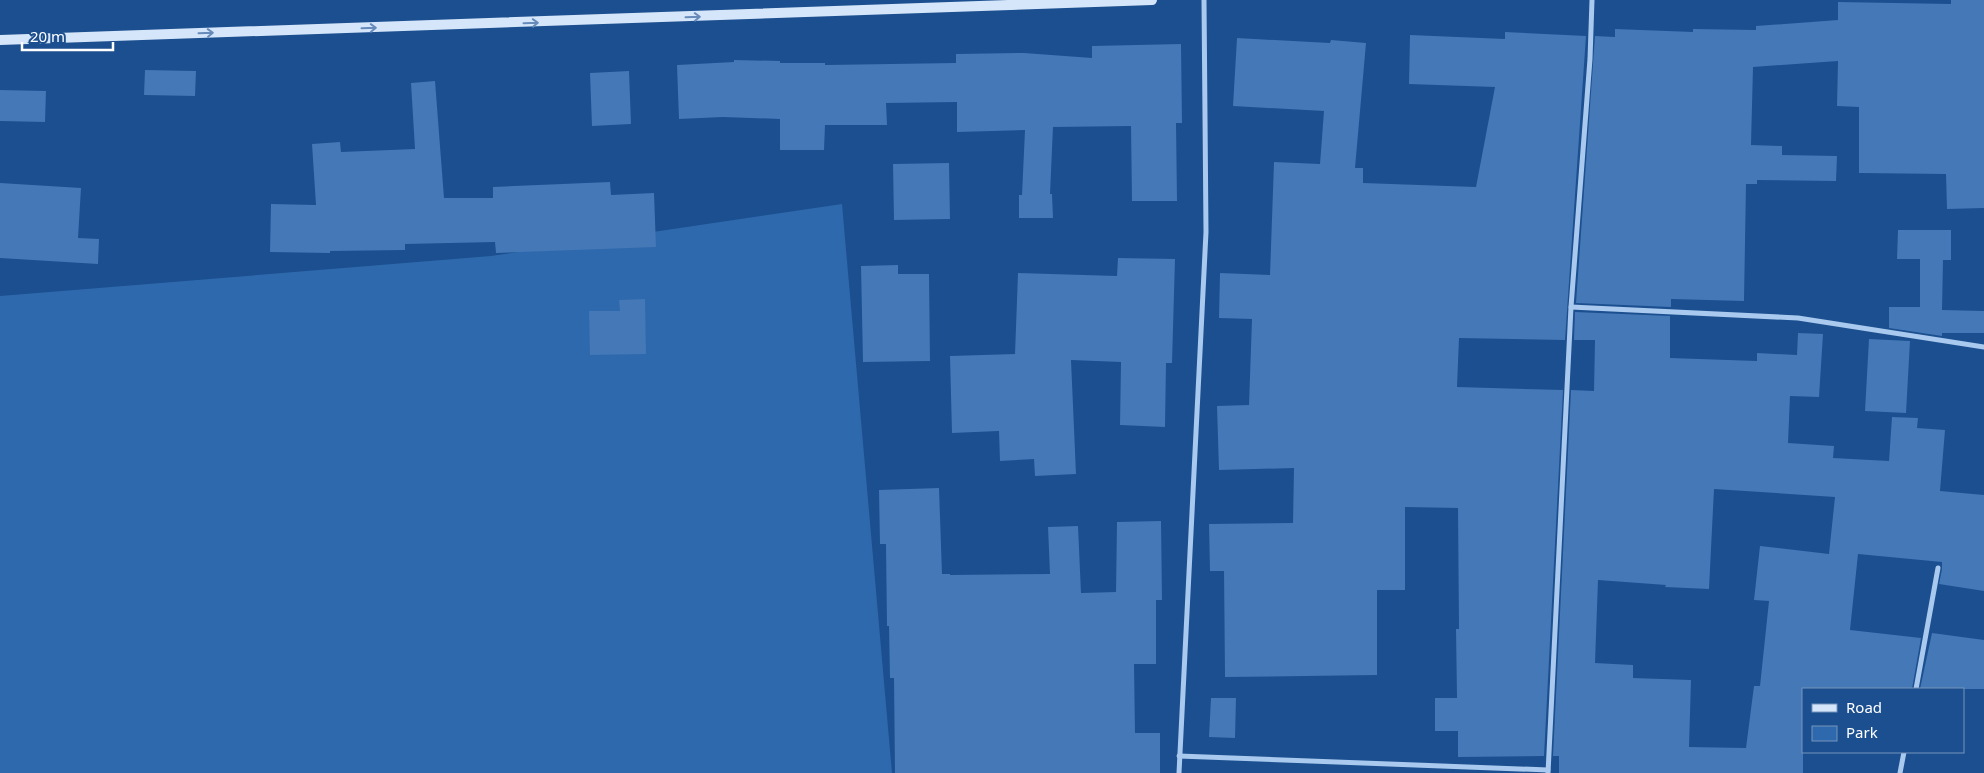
<svg xmlns="http://www.w3.org/2000/svg" width="1984" height="773" font-family="'Noto Sans',sans-serif">
<rect width="100%" height="100%" fill="#1b4f8f"/>
<!-- green -->
<polygon fill="#2e69ad" points="842,204 892,773 0,773 0,296 491,256"/>
<!-- building -->
<g fill="#4478b7" fill-rule="evenodd">
<polygon points="1951,0 1984,0 1984,208 1947,209 1946,174 1859,173 1859,107 1837,106 1838,61 1753,67 1751,145 1782,146 1782,155 1837,156 1836,181 1757,180 1757,184 1746,184 1744,301 1671,299 1671,307 1576,303 1595,36 1615,37 1615,29 1693,32 1693,29 1756,30 1756,26 1838,20 1838,2 1951,4"/>
<polygon points="1505,32 1586,36 1565,340 1459,338 1457,387 1563,390 1544,756 1458,757 1458,731 1435,731 1435,698 1457,698 1456,629 1459,629 1458,508 1405,507 1405,590 1377,590 1377,675 1225,677 1224,571 1210,571 1209,524 1293,523 1294,468 1219,470 1217,406 1249,405 1252,319 1219,318 1220,273 1270,275 1274,162 1320,164 1324,111 1233,106 1237,38 1330,43 1331,40 1366,43 1355,168 1363,168 1363,183 1476,187 1495,87 1409,84 1410,35 1505,39"/>
<polygon points="1181,44 1182,123 1176,123 1177,201 1132,201 1131,126 1053,127 1050,194 1052,194 1053,218 1019,218 1019,195 1022,195 1025,130 957,132 957,102 886,103 887,125 825,125 824,150 780,150 780,119 723,117 679,119 677,65 734,62 734,60 780,61 780,63 825,63 825,65 956,63 956,54 1024,53 1092,58 1092,46"/>
<polygon points="145,70 196,71 195,96 144,95"/>
<polygon points="629,71 631,124 592,126 590,73"/>
<polygon points="435,81 444,198 493,198 493,187 610,182 611,195 654,193 656,247 496,253 495,242 405,244 405,250 330,251 330,253 270,252 271,204 316,205 312,144 340,142 341,152 415,149 411,83"/>
<polygon points="0,90 46,91 45,122 0,121"/>
<polygon points="949,163 950,219 894,220 893,164"/>
<polygon points="0,183 81,188 78,238 99,239 98,264 0,258"/>
<polygon points="1898,230 1951,230 1951,260 1943,260 1942,310 1984,311 1984,333 1942,333 1942,336 1889,328 1889,307 1920,307 1920,259 1897,259"/>
<polygon points="1118,258 1175,259 1172,363 1166,363 1165,427 1120,425 1121,362 1071,360 1076,474 1035,476 1034,459 1000,461 999,431 952,433 950,356 1015,354 1018,273 1117,276"/>
<polygon points="898,265 898,274 929,274 930,361 863,362 861,266"/>
<polygon points="645,299 646,354 590,355 589,311 620,311 619,300"/>
<path d="M1575 312 1670 316V358L1757 361V353L1797 355 1798 333 1823 334 1819 397 1790 396 1788 443 1834 446 1833 458 1889 461 1892 417 1918 418 1917 428 1945 430 1940 491 1984 495V591L1939 584 1942 569V562L1858 554 1850 630 1921 638 1912 689H1803V773H1559V756H1553L1571 390 1594 391 1595 340H1574ZM1714 489 1835 497 1829 554 1760 546 1754 600 1769 601 1760 686H1754L1746 748 1689 747 1691 680 1633 678V665L1595 663 1598 580 1666 585 1665 587 1709 589Z"/>
<polygon points="1869,339 1910,341 1906,413 1865,411"/>
<polygon points="939,488 942,574 950,574 950,575 1050,574 1048,527 1078,526 1081,593 1116,592 1117,522 1161,521 1162,600 1156,600 1156,664 1134,664 1135,733 1160,733 1160,773 895,773 894,678 890,678 889,626 887,626 886,544 880,544 879,490"/>
<polygon points="1932,633 1984,640 1984,689 1920,689"/>
<polygon points="1211,698 1236,698 1235,738 1209,737"/>
</g>
<g fill="none" stroke-linecap="round" stroke-linejoin="round">
<!-- street -->
<g stroke="#a9c9ee" stroke-width="5">
<polyline points="1571,307 1798,318 1984,347"/>
<polyline points="1916,689 1938,568"/>
<polyline points="1179,756 1548,770"/>
<polyline points="1179,773 1206,232 1204,0"/>
<polyline points="1548,773 1571,307 1590,59 1592,0"/>
<polyline points="1900,773 1904,752"/>
</g>
<!-- secondary -->
<polyline stroke="#d6e6fa" stroke-width="10" points="0,40 1152,0"/>
</g>
<!-- one-way arrows -->
<defs><path id="oneway-shaft" d="M-6 0H5M1.5-3L5.5 0L1.5 3" fill="none" stroke-width="1.6" stroke-linecap="round" stroke-linejoin="round" transform="scale(1.25)"/></defs>
<g stroke="#668bba">
<use href="#oneway-shaft" transform="translate(693 17) rotate(-2)"/>
<use href="#oneway-shaft" transform="translate(531 23) rotate(-2)"/>
<use href="#oneway-shaft" transform="translate(369 28) rotate(-2)"/>
<use href="#oneway-shaft" transform="translate(206 33) rotate(-2)"/>
</g>
<!-- legend -->
<rect x="1802" y="688" width="162" height="65" fill="#1b4f8f" stroke="#7695bc"/>
<rect x="1812" y="704" width="25" height="8" fill="#d6e6fa" stroke="#7695bc"/>
<text x="1846" y="713" font-size="15" fill="#ffffff">Road</text>
<rect x="1812" y="726" width="25" height="15" fill="#2e69ad" stroke="#7695bc"/>
<text x="1846" y="738" font-size="15" fill="#ffffff">Park</text>
<!-- scale -->
<path d="M22 42v8h91v-8" fill="none" stroke="#ffffff" stroke-width="2.5"/>
<text x="30" y="42" font-size="15" fill="#ffffff" stroke="#1b4f8f" stroke-width="4" paint-order="stroke">20 m</text>
</svg>
